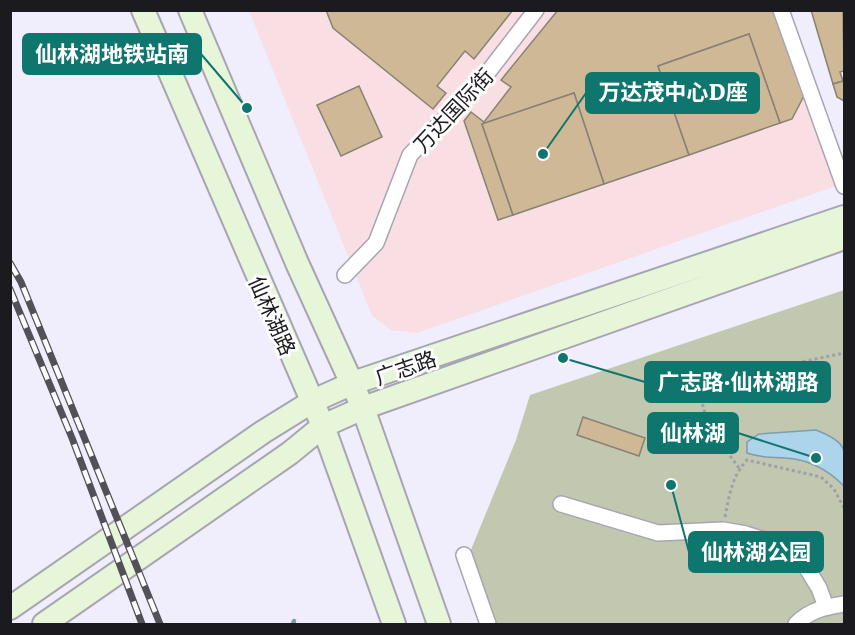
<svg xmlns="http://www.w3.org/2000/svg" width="855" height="635" font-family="Literata,'Noto Sans SC',serif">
<rect width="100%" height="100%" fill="#f0eefd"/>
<!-- commercial -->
<polygon fill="#f9dfe3" points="249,11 785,11 842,184 417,333 391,330 372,316"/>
<!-- green -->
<polygon fill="#c1c8af" points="844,290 844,624 497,624 470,552 516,440 530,395"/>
<!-- water -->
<path fill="#acd4ea" stroke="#809cad" stroke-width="1.5" d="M816 430C852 444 845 452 844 486 828 470 809 459 785 458 770 457 761 458 747 453V442L759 434Z"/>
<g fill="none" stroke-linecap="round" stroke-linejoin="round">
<!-- stream -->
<polyline stroke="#809cad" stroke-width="4.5" points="293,624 294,621"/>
</g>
<!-- building -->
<g fill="#ceb896" stroke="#898174" stroke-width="1.5">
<polygon points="326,10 513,10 474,59 465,51 437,86 446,93 433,109 333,28"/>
<polygon points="558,10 775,10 807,90 792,119 780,123 749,34 658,66 689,155 604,184 574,93 482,124 513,215 498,220 464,121 471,112 484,122 511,87 501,80"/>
<polygon points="811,10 843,10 844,71 840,72 843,81 833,84"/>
<polygon points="749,34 780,123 689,155 658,66"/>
<polygon points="843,81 844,84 844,101 837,97 833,84"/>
<polygon points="359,86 382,137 341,156 317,105"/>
<polygon points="574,93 604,184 513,215 482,124"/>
<polygon points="583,417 645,438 639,456 577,435"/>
</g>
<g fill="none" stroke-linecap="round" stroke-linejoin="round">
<!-- street casing -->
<g stroke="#a7a5b3" stroke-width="18">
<g id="street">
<polyline points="781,10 844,186"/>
<polyline points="345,275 376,243 410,155 482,80 536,10"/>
<polyline points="561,504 658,533 723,530 746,534 770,542 805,565 819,588 826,607"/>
<polyline points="464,555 488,624"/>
<path d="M796 624C810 610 825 607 844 604"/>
</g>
</g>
<!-- secondary casing -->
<g stroke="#a7a5b3" stroke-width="26">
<g id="secondary">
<polyline points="143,10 323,426 394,624"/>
<polyline points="190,10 297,263 363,408 439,624"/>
<polyline points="10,608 263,432 313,401 353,383 844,217"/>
<polyline points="44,624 290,453 323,426 363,408 844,238"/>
</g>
</g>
<!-- path -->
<g stroke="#a09ea9" stroke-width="3" stroke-dasharray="3 3" stroke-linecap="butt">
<polyline points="739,468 708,426 702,402 708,388 730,380 762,378 787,365 844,353"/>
<path d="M725 517C729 496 732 476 747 460L821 477 834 489 844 508"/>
</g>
<!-- street -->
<use href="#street" stroke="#fff" stroke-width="15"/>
<!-- secondary -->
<use href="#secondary" stroke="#e7f6d8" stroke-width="22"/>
<!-- rail casing -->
<g stroke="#525158" stroke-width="7">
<g id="rail">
<polyline points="10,263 21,282 160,624"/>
<polyline points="10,289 72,438 142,624"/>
</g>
</g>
<!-- rail -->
<use href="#rail" stroke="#fdfdfd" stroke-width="4.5" stroke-dasharray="14" stroke-linecap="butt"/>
</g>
<g text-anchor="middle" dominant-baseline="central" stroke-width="6" stroke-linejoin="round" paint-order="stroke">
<!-- street labels -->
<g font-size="21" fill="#1b1a1f" stroke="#fdfdfd">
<text transform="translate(452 109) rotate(-47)">万达国际街</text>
<text transform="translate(274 315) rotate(66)">仙林湖路</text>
<text transform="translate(405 366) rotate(-19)">广志路</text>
</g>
</g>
<!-- callouts -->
<path fill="none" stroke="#0f766e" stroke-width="2" d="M247 108L201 54M543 154L586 93M563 358L645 382M816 458L738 433M671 485L689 552"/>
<g fill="#0f766e" stroke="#fdfdfd" stroke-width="2">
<circle cx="247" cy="108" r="6"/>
<circle cx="543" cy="154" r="6"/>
<circle cx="563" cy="358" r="6"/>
<circle cx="816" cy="458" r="6"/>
<circle cx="671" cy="485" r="6"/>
</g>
<g fill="#0f766e" stroke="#0f766e" stroke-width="2">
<rect x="23" y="34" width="178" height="40" rx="6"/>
<rect x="586" y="73" width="173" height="40" rx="6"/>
<rect x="645" y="362" width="185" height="40" rx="6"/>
<rect x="648" y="413" width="90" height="40" rx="6"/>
<rect x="689" y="532" width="134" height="40" rx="6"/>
</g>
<g font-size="22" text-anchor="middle" font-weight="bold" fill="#fff">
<text x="112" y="62">仙林湖地铁站南</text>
<text x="673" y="100">万达茂中心D座</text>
<text x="738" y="390">广志路·仙林湖路</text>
<text x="693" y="441">仙林湖</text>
<text x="756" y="560">仙林湖公园</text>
</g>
<!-- border -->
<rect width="855" height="635" fill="none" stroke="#1b1a1f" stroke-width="24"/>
</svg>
